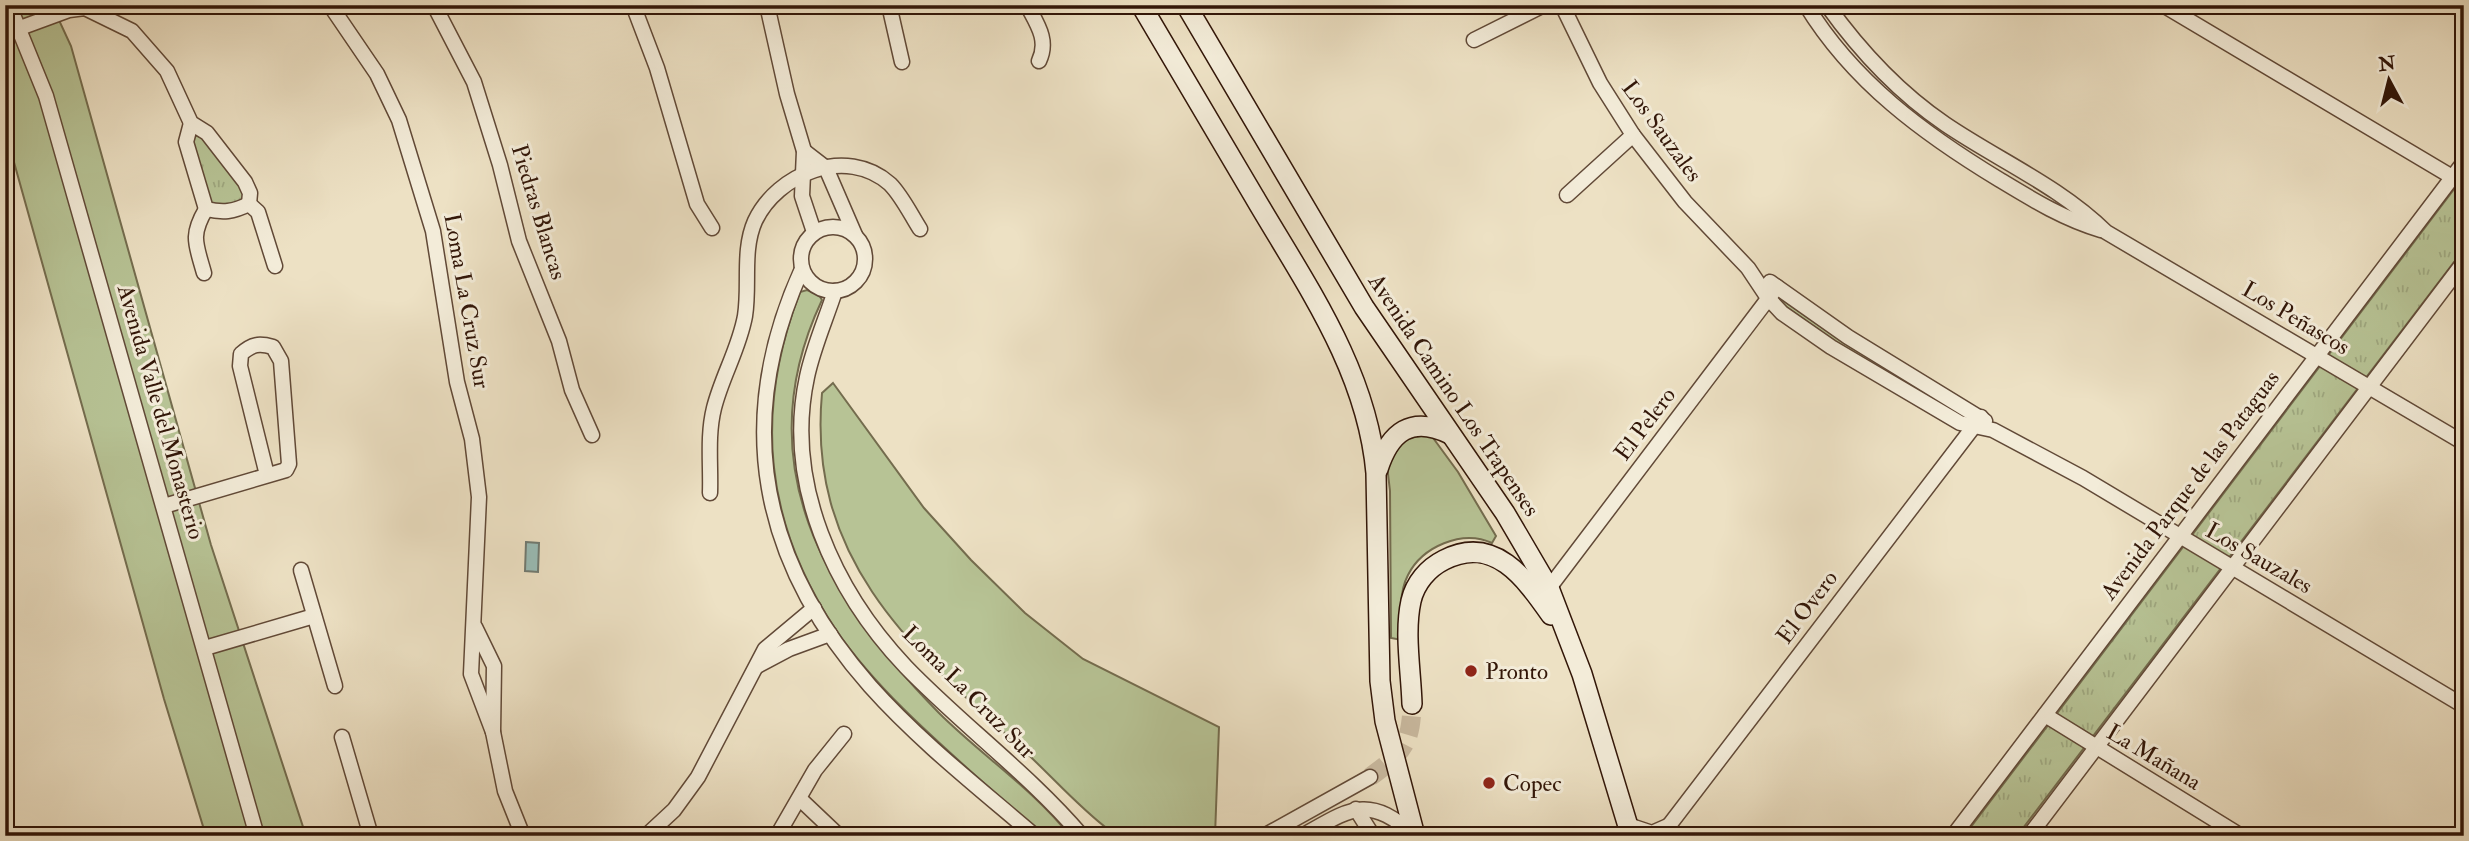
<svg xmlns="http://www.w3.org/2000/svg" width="2469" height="841" font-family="'IM FELL Double Pica',serif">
<defs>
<pattern id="park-tufts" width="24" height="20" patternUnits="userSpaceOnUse" patternTransform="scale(1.75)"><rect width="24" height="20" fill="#b7c395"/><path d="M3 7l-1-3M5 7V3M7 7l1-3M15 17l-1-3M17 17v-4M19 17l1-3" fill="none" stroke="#9ea77f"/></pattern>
</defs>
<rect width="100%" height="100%" fill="#ede1c4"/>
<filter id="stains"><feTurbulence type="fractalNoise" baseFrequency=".00286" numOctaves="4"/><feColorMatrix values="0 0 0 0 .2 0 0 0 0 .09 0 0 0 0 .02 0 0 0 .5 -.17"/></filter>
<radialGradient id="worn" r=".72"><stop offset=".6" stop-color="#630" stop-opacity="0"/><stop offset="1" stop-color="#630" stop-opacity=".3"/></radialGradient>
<!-- grass -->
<g fill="#b7c395" stroke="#746c4e" stroke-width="2">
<polygon points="5,5 52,5 71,46 211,545 306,836 206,836 164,699 5,130"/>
<path d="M807 290 819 295 822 300C745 463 825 597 939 713 981 755 1032 788 1070 836H1042C974 771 889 707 836 630 764 522 754 412 800 292Z"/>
<polygon points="1778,297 1849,346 1968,415 1966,420 1847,350 1778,301"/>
<path d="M833 383 924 508 971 560 1025 613 1083 659 1219 727 1215 836H1119L1109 830C1077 806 1050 774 1020 747 908 646 807 557 822 393Z"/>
<path d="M1428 431 1458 472 1496 536 1492 543C1462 529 1422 547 1408 575 1398 594 1401 620 1402 640L1391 638 1390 491 1385 448Z"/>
</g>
<!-- park -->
<g fill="url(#park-tufts)" stroke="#746c4e" stroke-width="2">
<polygon points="194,135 204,138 244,191 243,199 227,208 209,203 191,141"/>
<polygon points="2464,176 2464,249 2017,836 1964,836"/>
</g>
<!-- water -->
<polygon fill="#99bdb7" stroke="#707a71" stroke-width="2" points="526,542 539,543 538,572 525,571"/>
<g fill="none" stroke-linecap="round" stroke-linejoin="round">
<!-- secondary-tunnel -->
<path stroke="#c8b89e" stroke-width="19" stroke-dasharray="19 10" stroke-linecap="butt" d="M1370 777C1402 753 1411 746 1412 704"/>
<!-- street casing -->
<g stroke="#614937" stroke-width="17">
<g id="street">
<polyline points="9,5 46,96 257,836"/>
<polyline points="330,5 377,74 399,120 433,231 457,382 472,439 479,497 471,674 493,732"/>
<polyline points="434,5 474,82 500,165 519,241 559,341 572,390 592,435"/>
<polyline points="633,5 657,68 697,204 712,228"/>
<polyline points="767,5 787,94 804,151 802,196 814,232"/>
<polyline points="889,5 902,62"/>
<path d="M1027 5C1037 24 1049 40 1039 61"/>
<polyline points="1562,5 1600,83 1633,135 1685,202 1748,268 1768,298 1782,313 1831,347 1960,423 1993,430 2083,478 2464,706"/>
<path d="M1806 5C1853 82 1924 134 2000 180 2033 200 2064 219 2101 230"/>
<path d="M1827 5C1860 51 1898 92 1945 124 1998 160 2059 186 2106 232L2464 443"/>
<polyline points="2163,5 2464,184"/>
<polyline points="20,28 69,10 85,8 132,31 167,71 191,123 207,133 245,182 250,193 249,204"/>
<polyline points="1474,40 1544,5"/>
<path d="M191 123 186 142 206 209C223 213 233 212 249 204"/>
<polyline points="804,151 826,168 855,235"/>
<polyline points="1567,195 1633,135"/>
<polyline points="249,204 258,212 275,266"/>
<circle cx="833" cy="259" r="32"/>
<path d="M802 269C733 421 760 561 870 686 919 741 979 788 1035 836"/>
<path d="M204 273C196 244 190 236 206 209"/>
<polyline points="1770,282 1848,337 1985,421"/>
<path d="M835 291C826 319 813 348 807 377 784 483 834 591 906 667 962 725 1029 774 1082 836"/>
<path d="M710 493C711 465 707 436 714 408 722 376 739 349 745 316 750 285 742 250 755 221 777 174 846 145 890 184 902 196 911 215 920 229"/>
<path d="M164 506 286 470 289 464 281 361 273 347C259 343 252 344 241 354L240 366 267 475"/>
<polyline points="301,570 335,686"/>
<polyline points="1549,588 1777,287"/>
<polyline points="475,627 494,666 493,732 505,791 523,836"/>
<polyline points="205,648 314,616"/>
<polyline points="757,666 789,649 830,634"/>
<polyline points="2045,715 2241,836"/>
<polyline points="342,737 371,836"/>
<polyline points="800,799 839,836"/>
<polyline points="1356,809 1373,836"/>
<polyline points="1628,825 1652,833 1668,826"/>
<polyline points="646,836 674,810 698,777 765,649 814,608"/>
<polyline points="777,836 815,770 844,734"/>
<polyline points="1264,836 1370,777"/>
<path d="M1302 836C1350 809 1368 793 1415 836"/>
<polyline points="1661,836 1981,417"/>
<polyline points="1953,836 2464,162"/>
<polyline points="2029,836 2464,262"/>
</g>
</g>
<!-- secondary casing -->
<g stroke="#321608" stroke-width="22">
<g id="secondary">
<path d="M1141 5C1179 70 1217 134 1255 198 1306 285 1367 370 1376 473L1380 681 1385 721 1415 836"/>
<polyline points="1186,5 1364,307 1505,513 1549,588 1582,674 1631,836"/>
<path d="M1378 469C1390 432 1411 415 1450 434"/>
<path d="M1412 704C1411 671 1404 633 1411 601 1415 583 1428 568 1444 560 1494 534 1525 578 1551 615"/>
</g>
</g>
<!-- street -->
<use href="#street" stroke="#f3ecd9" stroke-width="14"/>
<!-- secondary -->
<use href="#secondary" stroke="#f3ecd9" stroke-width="19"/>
</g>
<!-- markers -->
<g fill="#8f2418" stroke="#f3ecd9" stroke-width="2.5">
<circle cx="1471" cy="671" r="7"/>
<circle cx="1489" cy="783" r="7"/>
</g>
<g text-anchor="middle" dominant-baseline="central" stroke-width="6" stroke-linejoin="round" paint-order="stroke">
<!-- street labels -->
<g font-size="23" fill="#321608" stroke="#f3ecd9">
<text transform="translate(1662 131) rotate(54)">Los Sauzales</text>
<text transform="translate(539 212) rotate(73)">Piedras Blancas</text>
<text transform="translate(467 301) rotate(80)">Loma La Cruz Sur</text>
<text transform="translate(2296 318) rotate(31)">Los Peñascos</text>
<text transform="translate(1454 395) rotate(56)">Avenida Camino Los Trapenses</text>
<text transform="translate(161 412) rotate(74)">Avenida Valle del Monasterio</text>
<text transform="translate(1645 424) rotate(-53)">El Pelero</text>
<text transform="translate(2190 485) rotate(-53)">Avenida Parque de las Pataguas</text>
<text transform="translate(2259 558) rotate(30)">Los Sauzales</text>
<text transform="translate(1807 607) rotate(-53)">El Overo</text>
<text transform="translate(969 692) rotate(45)">Loma La Cruz Sur</text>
<text transform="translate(2154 757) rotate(31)">La Mañana</text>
</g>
<!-- poi labels -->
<g font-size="23" fill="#321608" stroke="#f3ecd9" text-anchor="start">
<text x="1485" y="671">Pronto</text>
<text x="1503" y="783">Copec</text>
</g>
</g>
<!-- margin -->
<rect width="2469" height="841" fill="none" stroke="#ede1c4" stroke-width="28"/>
<rect x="7" y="7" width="2455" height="827" fill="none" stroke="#321608" stroke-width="3.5"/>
<rect x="14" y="14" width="2441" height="813" fill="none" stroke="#321608" stroke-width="2"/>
<!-- north arrow -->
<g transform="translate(2389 80) rotate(353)" stroke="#f3ecd9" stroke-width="5" paint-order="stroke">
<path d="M0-5L12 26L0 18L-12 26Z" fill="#321608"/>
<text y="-10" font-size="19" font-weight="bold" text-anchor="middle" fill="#321608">N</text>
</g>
<rect width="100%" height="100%" filter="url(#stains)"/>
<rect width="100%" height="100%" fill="url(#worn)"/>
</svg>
